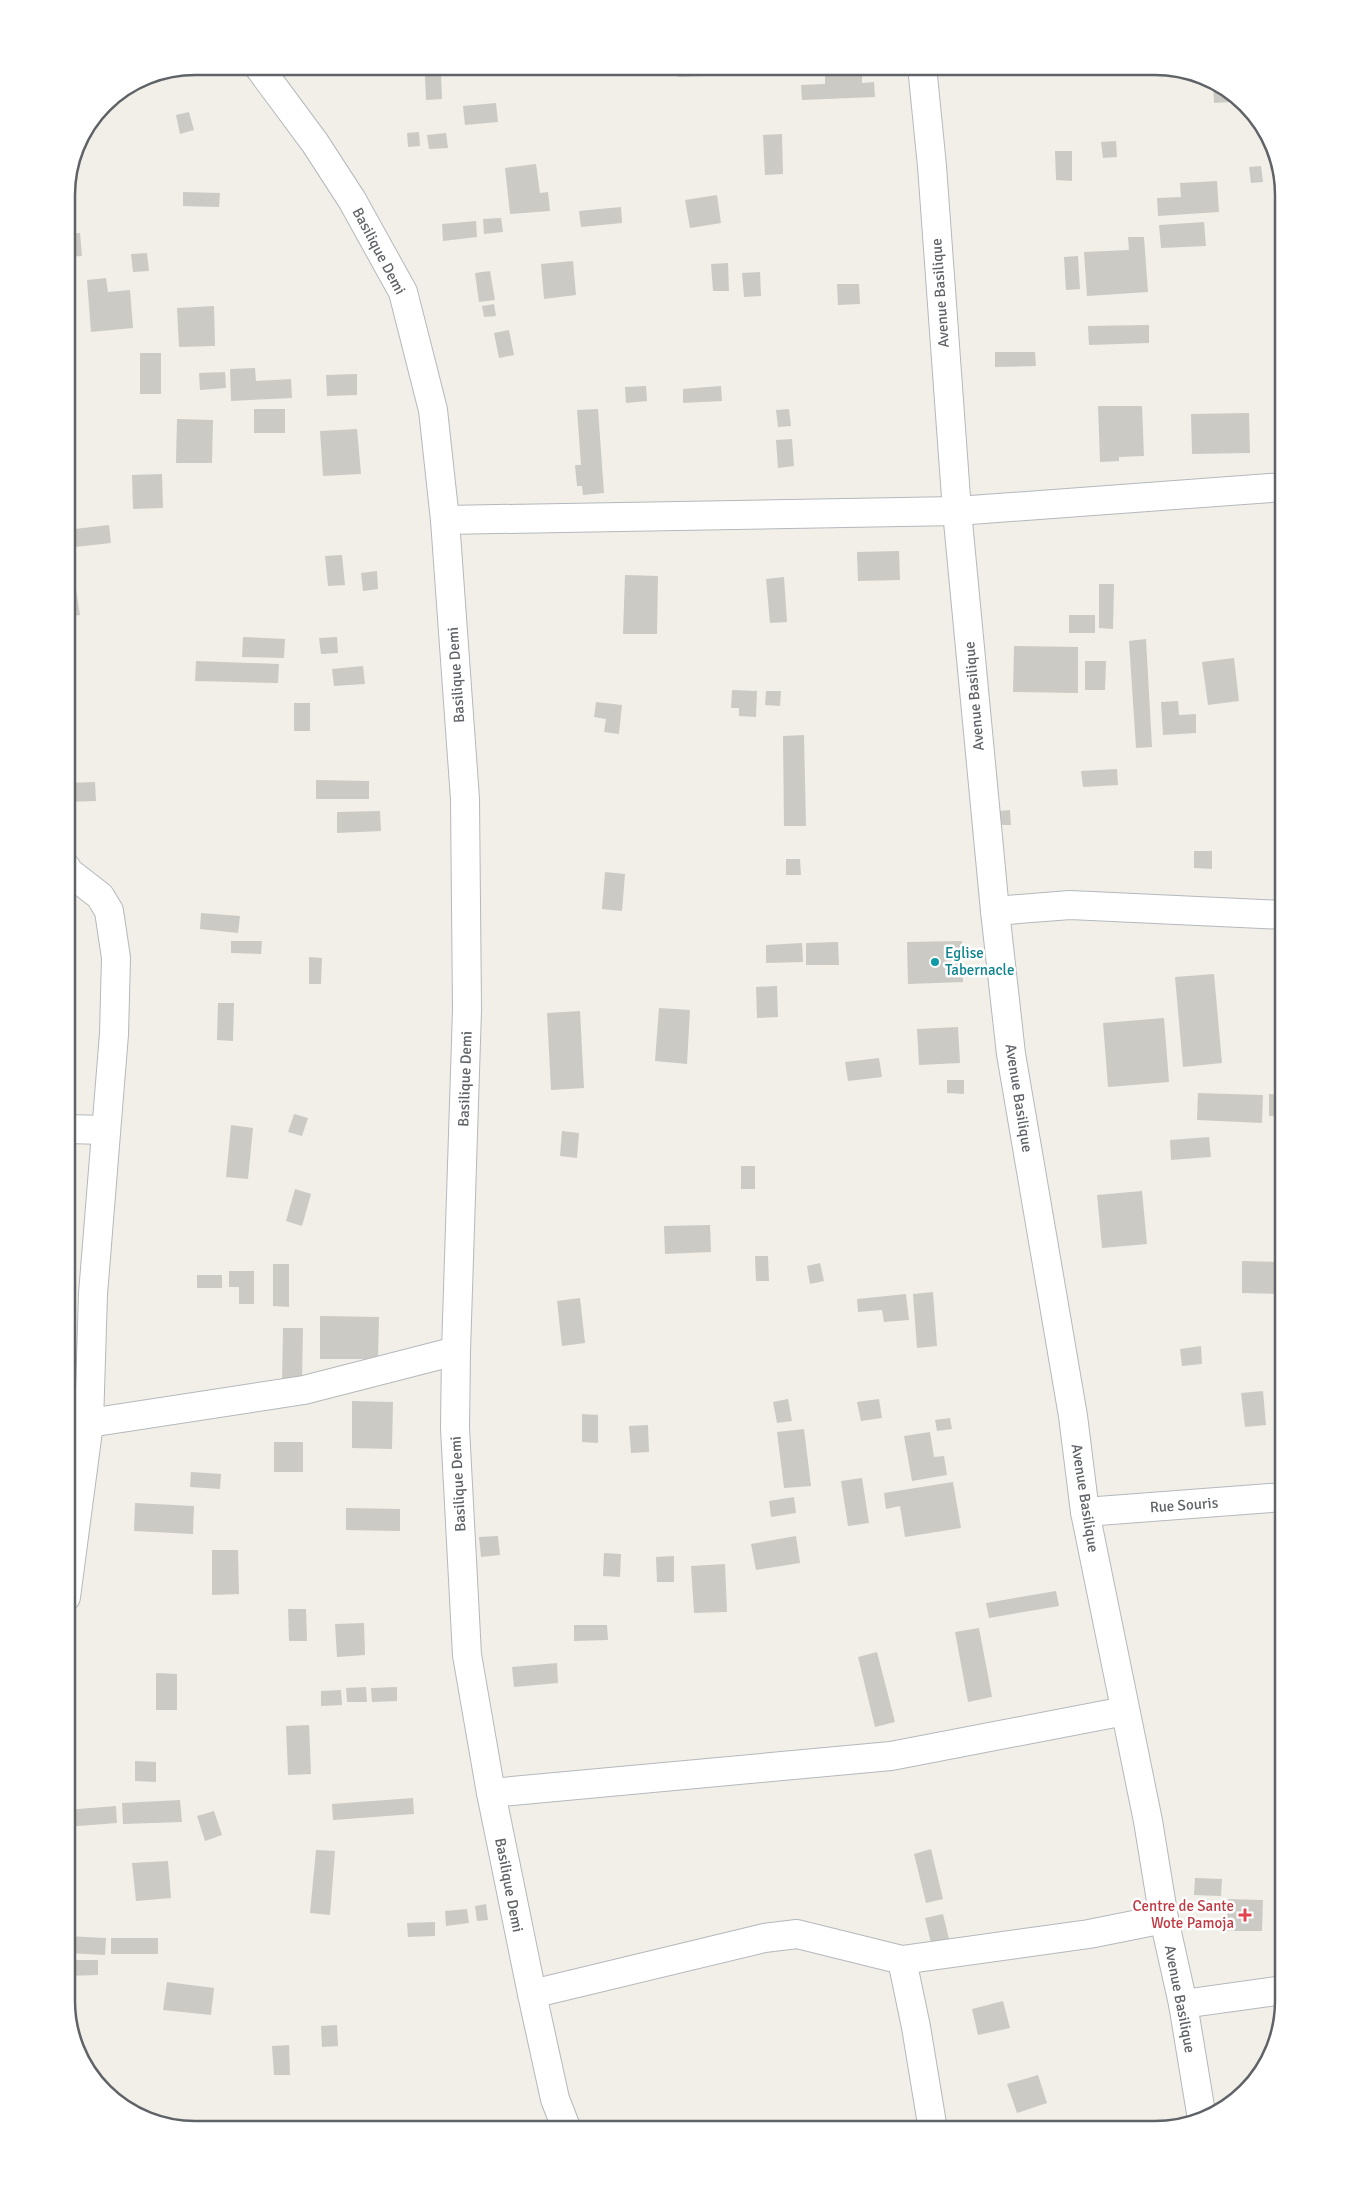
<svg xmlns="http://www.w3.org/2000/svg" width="1350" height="2196" font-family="Signika,sans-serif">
<rect width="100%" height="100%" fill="#f1efe8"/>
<!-- building -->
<g fill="#cccac5">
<polygon points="677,66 703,66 703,76 678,77"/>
<polygon points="862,71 862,83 874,82 875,97 802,100 801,85 825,84 825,72"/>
<polygon points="441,74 442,99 426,100 425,75"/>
<polygon points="1213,83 1227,88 1230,92 1231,102 1214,103"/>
<polygon points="496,103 498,122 465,125 463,106"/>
<polygon points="189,112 194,130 180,134 176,115"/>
<polygon points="419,132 420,146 408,147 407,133"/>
<polygon points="446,133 448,148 429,149 427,135"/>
<polygon points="782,134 783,174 765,175 763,135"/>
<polygon points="1116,141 1117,157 1103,158 1101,142"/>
<polygon points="1055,151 1072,151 1072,181 1056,180"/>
<polygon points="536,164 540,193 548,192 550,211 510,214 505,168"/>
<polygon points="1261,166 1263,182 1251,183 1249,167"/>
<polygon points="1217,181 1219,212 1158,216 1157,198 1181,197 1180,183"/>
<polygon points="183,192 220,193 219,207 183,206"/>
<polygon points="717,195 721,223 690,228 685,200"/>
<polygon points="621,207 622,223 581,227 579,211"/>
<polygon points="501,218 503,232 484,234 483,219"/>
<polygon points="476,221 477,237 443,241 442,224"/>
<polygon points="1204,222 1206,246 1161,248 1159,225"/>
<polygon points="80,233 82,256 67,257 67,234"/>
<polygon points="1128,237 1144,237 1148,292 1087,296 1084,252 1129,250"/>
<polygon points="147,253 149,271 133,272 131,254"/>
<polygon points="1078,256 1080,289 1066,290 1064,257"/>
<polygon points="573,261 576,295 544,299 541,264"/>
<polygon points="728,263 729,291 713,291 711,264"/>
<polygon points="490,271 495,300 479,302 475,273"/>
<polygon points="760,272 761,296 744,297 742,273"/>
<polygon points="106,278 108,292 130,290 133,328 91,332 87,280"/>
<polygon points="837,284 859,284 860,304 838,305"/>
<polygon points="494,304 496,316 484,317 482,306"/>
<polygon points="214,306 215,346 179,347 177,308"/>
<polygon points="1149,325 1149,343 1089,345 1088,326"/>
<polygon points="509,330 514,355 499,358 494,333"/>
<polygon points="995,352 1035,352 1036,366 995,367"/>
<rect x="140" y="353" width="21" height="41"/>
<polygon points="255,368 256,381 291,379 292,398 231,401 230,369"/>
<polygon points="225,372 226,388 200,390 199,373"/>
<polygon points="357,374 357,395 327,396 326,375"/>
<polygon points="646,386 647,401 626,403 625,387"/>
<polygon points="721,386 722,401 683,403 683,389"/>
<polygon points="1098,406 1142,406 1144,456 1119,457 1119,461 1100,462"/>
<rect x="254" y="409" width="31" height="24"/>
<polygon points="598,409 604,493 583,495 582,486 577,486 575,465 581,465 577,410"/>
<polygon points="789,409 791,426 778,427 776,410"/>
<polygon points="1249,413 1250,453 1192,454 1191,414"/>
<polygon points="177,419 213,420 212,463 176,463"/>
<polygon points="357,429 361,474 323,476 320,431"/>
<polygon points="792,439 794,466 778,468 776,440"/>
<polygon points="162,474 163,508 133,509 132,475"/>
<polygon points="109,525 111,543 66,548 66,530"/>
<polygon points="899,551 900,580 858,581 857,552"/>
<polygon points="342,555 345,585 328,586 325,556"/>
<polygon points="377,571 378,589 363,591 361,573"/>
<polygon points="625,575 658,576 657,634 623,634"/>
<polygon points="784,577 787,622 770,623 766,579"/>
<polygon points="1099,584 1114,584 1113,629 1099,628"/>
<polygon points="76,589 80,615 66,617 66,590"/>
<rect x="1069" y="615" width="26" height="18"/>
<polygon points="243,637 285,639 284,658 242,657"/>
<polygon points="337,637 338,653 321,654 319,638"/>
<polygon points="1146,639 1152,747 1136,748 1129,641"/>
<polygon points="1014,646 1078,647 1078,693 1013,692"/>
<polygon points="1234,658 1239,701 1208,705 1202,662"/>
<polygon points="196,661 279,664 278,683 195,681"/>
<polygon points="1085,661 1106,661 1105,690 1085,690"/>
<polygon points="363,666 365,684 334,686 332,669"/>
<polygon points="732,690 757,691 756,717 739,716 739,708 731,708"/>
<polygon points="766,691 781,691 780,706 765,705"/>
<polygon points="1178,701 1179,715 1196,714 1196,733 1163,735 1161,702"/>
<polygon points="596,702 622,705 619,734 604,732 606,719 594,717"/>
<rect x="294" y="703" width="16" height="28"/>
<polygon points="804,735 806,826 784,826 783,736"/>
<polygon points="1117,769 1118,785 1083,787 1081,771"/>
<polygon points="316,780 369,781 369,799 316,799"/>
<polygon points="95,782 96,801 66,802 66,783"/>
<polygon points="1010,810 1011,825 999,825 998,811"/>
<polygon points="380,811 381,831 337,833 337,812"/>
<polygon points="1194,851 1212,851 1212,869 1194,868"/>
<polygon points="786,859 800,859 801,875 786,875"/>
<polygon points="605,872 625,874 622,911 602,909"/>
<polygon points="201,913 240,916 238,933 200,929"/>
<polygon points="231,941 262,941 261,954 231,953"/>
<polygon points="962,941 963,982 908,984 907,942"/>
<polygon points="838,942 839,965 806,965 806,943"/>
<polygon points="802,943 803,962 766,963 766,945"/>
<polygon points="309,957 322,958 321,984 309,984"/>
<polygon points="1214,974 1222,1063 1183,1067 1175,977"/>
<polygon points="777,986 778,1017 757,1018 756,987"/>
<polygon points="218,1003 234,1003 233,1041 217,1040"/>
<polygon points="659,1008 690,1010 687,1064 655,1061"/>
<polygon points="580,1011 584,1088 551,1090 547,1013"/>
<polygon points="1164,1018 1169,1082 1108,1087 1103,1023"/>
<polygon points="958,1027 960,1063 919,1065 917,1029"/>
<polygon points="879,1058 882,1077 848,1081 845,1062"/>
<polygon points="947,1080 964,1080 964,1094 947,1093"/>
<polygon points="1198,1093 1263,1095 1262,1123 1197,1120"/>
<polygon points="1269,1094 1284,1095 1284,1117 1269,1116"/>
<polygon points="294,1114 308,1118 302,1136 288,1132"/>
<polygon points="231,1125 253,1128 248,1179 226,1177"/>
<polygon points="562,1131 579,1133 577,1158 560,1156"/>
<polygon points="1209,1137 1211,1157 1171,1160 1170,1140"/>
<rect x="741" y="1166" width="14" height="23"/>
<polygon points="295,1189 311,1194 302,1226 286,1221"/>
<polygon points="1142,1191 1147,1244 1102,1248 1097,1195"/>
<polygon points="710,1225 711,1252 665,1254 664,1226"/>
<polygon points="755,1256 768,1256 769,1281 756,1281"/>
<polygon points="1242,1261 1282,1262 1282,1294 1242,1293"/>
<polygon points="820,1263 824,1281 810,1284 807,1266"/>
<polygon points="273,1264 289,1264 289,1307 273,1306"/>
<polygon points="229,1271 254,1271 254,1304 239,1304 239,1287 229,1287"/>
<rect x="197" y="1275" width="25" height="13"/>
<polygon points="933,1292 937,1346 917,1348 913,1294"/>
<polygon points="906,1294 909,1320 884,1322 882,1310 858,1312 857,1299"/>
<polygon points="580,1298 585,1343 562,1346 557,1301"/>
<polygon points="320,1316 379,1317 378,1359 320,1359"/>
<polygon points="283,1328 303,1328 302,1382 282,1382"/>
<polygon points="1201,1346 1202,1364 1182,1366 1180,1349"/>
<polygon points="1263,1391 1266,1425 1245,1427 1241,1393"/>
<polygon points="788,1399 792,1421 777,1423 773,1402"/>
<polygon points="879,1399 882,1418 861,1421 857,1402"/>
<polygon points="352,1401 393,1402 392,1449 352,1448"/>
<polygon points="582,1414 598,1415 598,1443 582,1442"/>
<polygon points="950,1418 952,1429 937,1431 935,1420"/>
<polygon points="648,1425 649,1452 631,1453 629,1426"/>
<polygon points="804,1429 811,1486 784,1488 777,1432"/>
<polygon points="930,1432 934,1457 944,1456 947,1475 912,1481 904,1436"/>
<rect x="274" y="1442" width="29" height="30"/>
<polygon points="191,1472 221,1474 220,1489 190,1487"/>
<polygon points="862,1478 869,1523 848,1526 841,1481"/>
<polygon points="953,1482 961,1528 905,1537 900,1506 886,1509 884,1493"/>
<polygon points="794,1497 796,1513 771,1517 769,1501"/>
<polygon points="135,1503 194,1506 193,1534 134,1531"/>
<polygon points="346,1508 400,1509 400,1531 346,1530"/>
<polygon points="498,1536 500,1555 481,1557 479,1537"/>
<polygon points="796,1536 800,1563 756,1570 751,1544"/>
<polygon points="212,1550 238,1550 239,1594 212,1595"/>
<polygon points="604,1553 621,1554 620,1577 603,1576"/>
<polygon points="674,1556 674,1582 657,1582 656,1557"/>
<polygon points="725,1564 727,1612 694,1613 691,1566"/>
<polygon points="1056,1591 1059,1606 989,1618 986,1603"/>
<polygon points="288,1609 306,1609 307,1641 289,1641"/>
<polygon points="364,1623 365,1655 337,1657 335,1624"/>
<polygon points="574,1625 607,1625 608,1640 574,1641"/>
<polygon points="979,1628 992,1697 968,1702 955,1632"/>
<polygon points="877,1652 895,1722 875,1727 858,1657"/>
<polygon points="557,1663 558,1683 514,1687 512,1667"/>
<polygon points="156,1673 177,1674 177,1710 156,1710"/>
<polygon points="366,1687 367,1702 347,1702 346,1688"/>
<polygon points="397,1687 397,1701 372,1702 371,1688"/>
<polygon points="341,1690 342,1705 321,1706 321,1691"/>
<polygon points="309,1725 311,1774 288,1775 286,1726"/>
<polygon points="135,1761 156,1762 156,1782 135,1781"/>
<polygon points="413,1798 414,1814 333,1820 332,1804"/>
<polygon points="180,1800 182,1822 123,1824 122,1803"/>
<polygon points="116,1806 117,1823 66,1827 66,1810"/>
<polygon points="214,1811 222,1835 205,1841 197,1816"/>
<polygon points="931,1849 943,1899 926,1903 914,1854"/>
<polygon points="316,1850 335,1851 330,1915 310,1913"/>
<polygon points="168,1861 171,1898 136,1901 132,1863"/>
<polygon points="1195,1878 1222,1879 1221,1896 1194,1895"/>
<polygon points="1228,1899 1263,1900 1262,1931 1227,1931"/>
<polygon points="486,1904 488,1920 477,1921 475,1906"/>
<polygon points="467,1909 469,1923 446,1926 445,1911"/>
<polygon points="943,1914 949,1939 931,1943 925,1918"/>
<polygon points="435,1922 435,1936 408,1937 407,1923"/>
<polygon points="66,1936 106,1938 105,1955 66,1953"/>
<rect x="111" y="1938" width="47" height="16"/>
<polygon points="66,1960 98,1960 98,1975 66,1976"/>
<polygon points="167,1982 214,1988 211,2015 163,2010"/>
<polygon points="1003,2001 1010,2028 978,2035 972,2009"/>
<polygon points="337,2025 338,2046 322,2047 321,2026"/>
<polygon points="289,2045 290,2075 274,2075 272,2046"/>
<polygon points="1038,2075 1047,2103 1017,2113 1007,2084"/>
<polygon points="419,2122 421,2130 406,2130 405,2127"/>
</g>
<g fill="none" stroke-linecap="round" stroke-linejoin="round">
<!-- minor casing -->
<g stroke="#b5b8bc" stroke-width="30">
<g id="minor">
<polyline points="258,66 315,143 352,200 403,292 433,410 445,520 465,799 467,1010 456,1351 455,1428 467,1655 491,1793 532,1994 555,2099 567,2130"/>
<polyline points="922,66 932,166 957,511 995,911 1011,1054 1073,1416 1085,1512 1148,1821 1164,1919 1183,2004 1202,2119"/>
<polyline points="445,520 957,511 1284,487"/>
<polyline points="995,911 1070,905 1284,915"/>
<polyline points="66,1129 106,1130"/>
<polyline points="66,1421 89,1423 304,1390 456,1351"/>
<polyline points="1085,1512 1284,1497"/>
<polyline points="66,1597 89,1423 93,1294 114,1034 116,958 109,911 100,896 69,872 66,867"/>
<polyline points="491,1793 891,1756 1125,1711"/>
<polyline points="902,1960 916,2027 933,2130"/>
<polyline points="532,1994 764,1938 797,1934 902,1960 1089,1934 1164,1919"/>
<polyline points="1183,2004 1284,1990"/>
</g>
</g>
<!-- minor -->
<use href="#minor" stroke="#fff" stroke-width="28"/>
</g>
<!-- markers -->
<circle fill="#0f9aa8" stroke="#fff" stroke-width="2" cx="935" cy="962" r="5"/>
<path fill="#e0444e" stroke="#fff" stroke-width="2" d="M1242.5 1907.5h5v5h5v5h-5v5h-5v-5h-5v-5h5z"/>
<g text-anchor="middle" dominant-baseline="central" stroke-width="5" stroke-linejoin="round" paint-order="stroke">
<!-- street labels -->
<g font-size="15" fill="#5f6368" stroke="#fff">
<text transform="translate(379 251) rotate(62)">Basilique Demi</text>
<text transform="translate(940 293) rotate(-94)">Avenue Basilique</text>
<text transform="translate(456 675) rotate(-94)">Basilique Demi</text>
<text transform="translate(974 696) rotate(-95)">Avenue Basilique</text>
<text transform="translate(465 1079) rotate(-88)">Basilique Demi</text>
<text transform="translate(1019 1098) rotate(81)">Avenue Basilique</text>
<text transform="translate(458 1484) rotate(-93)">Basilique Demi</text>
<text transform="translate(1085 1498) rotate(81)">Avenue Basilique</text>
<text transform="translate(1184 1505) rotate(-4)">Rue Souris</text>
<text transform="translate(509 1885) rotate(79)">Basilique Demi</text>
<text transform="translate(1180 1999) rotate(79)">Avenue Basilique</text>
</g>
<!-- culture labels -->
<g font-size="15" fill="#0d838f" stroke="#fff" text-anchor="start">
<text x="945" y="953">Eglise<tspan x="945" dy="17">Tabernacle</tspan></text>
</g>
<!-- health labels -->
<g font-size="15" fill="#be3a42" stroke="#fff" text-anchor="end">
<text x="1234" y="1906">Centre de Sante<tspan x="1234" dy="17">Wote Pamoja</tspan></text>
</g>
</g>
<!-- crop -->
<path d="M0 0H1350V2196H0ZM195 75H1155A120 120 0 0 1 1275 195V2001A120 120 0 0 1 1155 2121H195A120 120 0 0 1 75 2001V195A120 120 0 0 1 195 75Z" fill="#fff" fill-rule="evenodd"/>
<path fill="none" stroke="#5f6368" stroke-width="2.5" d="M195 75H1155A120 120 0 0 1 1275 195V2001A120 120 0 0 1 1155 2121H195A120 120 0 0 1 75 2001V195A120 120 0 0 1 195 75Z"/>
</svg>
